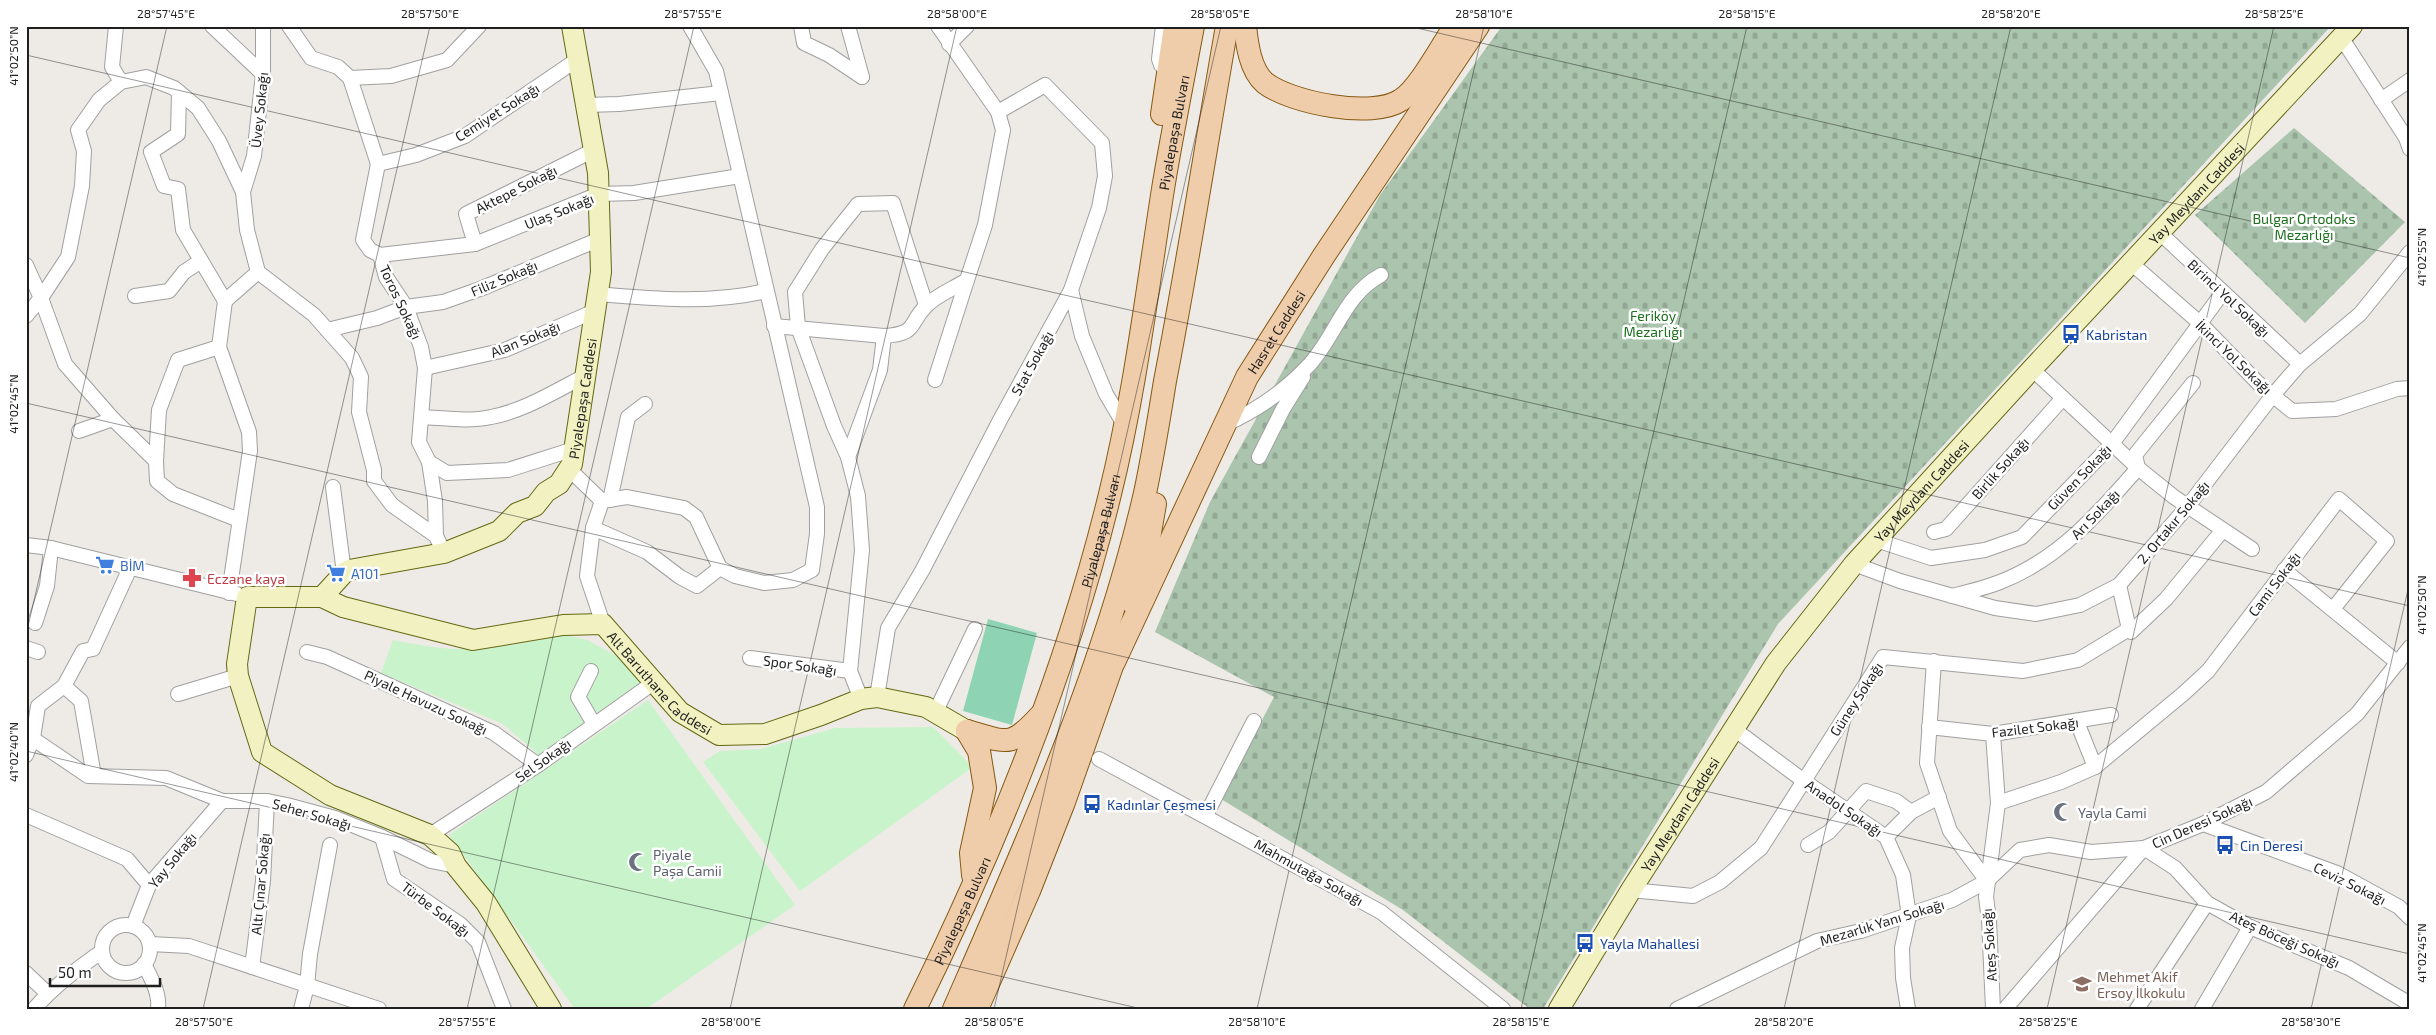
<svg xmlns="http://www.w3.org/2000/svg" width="2436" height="1035" font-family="'Exo 2',sans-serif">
<defs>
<pattern id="cemetery-stones" width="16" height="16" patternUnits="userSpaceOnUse" patternTransform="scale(1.25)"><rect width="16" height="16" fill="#aac4ad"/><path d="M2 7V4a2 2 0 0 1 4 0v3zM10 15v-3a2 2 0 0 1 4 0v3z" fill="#92a894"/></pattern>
</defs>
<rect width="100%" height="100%" fill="#eeebe6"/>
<!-- cemetery -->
<g fill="url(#cemetery-stones)">
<polygon points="1502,26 2331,26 1778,624 1543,1009 1530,1009 1403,910 1221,799 1274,697 1155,632 1210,502 1380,195"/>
<polygon points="2294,128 2405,222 2305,323 2195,215"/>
</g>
<!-- park -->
<g fill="#c9f3ca">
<path d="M566 635 587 640 617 656 640 683 539 755 503 724 381 673 393 640C413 644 434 648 455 649 492 650 529 642 566 635Z"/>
<polygon points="648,700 795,905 646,1009 575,1009 449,835"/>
<polygon points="933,727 973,767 800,891 703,762 720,751 761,749 835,728"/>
</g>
<!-- pitch -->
<polygon fill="#8ed3b4" points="988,619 1037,633 1012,725 963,711"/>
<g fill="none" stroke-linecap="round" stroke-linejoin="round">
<!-- street casing -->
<g stroke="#a0a0a0" stroke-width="16">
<g id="street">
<polyline points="116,26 112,67 121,82"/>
<polyline points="212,26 263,74"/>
<polyline points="289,26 311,58 338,67 350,78 378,164"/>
<polyline points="801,26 804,43 829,55 862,77"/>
<polyline points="848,26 862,77"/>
<polyline points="2341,37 2406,138 2410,149"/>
<polyline points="949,44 967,26"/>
<polyline points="1161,65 1159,59 1163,26"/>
<polyline points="350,78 391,76 447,60 479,26"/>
<polyline points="179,92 178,134 151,152 164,186 178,189 183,230 225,301 219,347 249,432 250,451 229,593"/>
<polyline points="2381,100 2410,80"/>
<polyline points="586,105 619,104 721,93"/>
<polyline points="378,164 363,240 370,250 380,255 386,277 406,307 421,347 425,368 419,442 429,462 435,501 436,536"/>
<polyline points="378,164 416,155 465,136 578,59"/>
<polyline points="243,192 254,156 263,74 263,26"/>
<polyline points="2159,232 2300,364"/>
<polyline points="475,244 466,214 594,150"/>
<polyline points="380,255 475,244 599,194 634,193 740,176"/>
<polyline points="2131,263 2201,324 2259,384 2292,411 2336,409 2397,389 2410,388"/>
<polyline points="26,265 41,298 65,364 113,419 156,461 157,481 173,494 239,520"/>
<polyline points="1071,290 1082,336 1106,394 1125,426"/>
<path d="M598 294C655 299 710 304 766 291"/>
<polyline points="135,296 169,291 184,272 201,261"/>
<polyline points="225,301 258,272"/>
<polyline points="26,316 41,298 68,257 82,186 84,151 78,130 99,100 121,82 146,77 174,88 198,108 219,141 243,192 247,230 258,272 314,315 352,358 361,377 359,412 374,470 374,481 392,505 436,536 444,553"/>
<path d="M774 326 884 336C918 334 908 324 926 306 936 295 955 288 967 280L985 225 1003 130 998 112 938 26"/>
<polyline points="327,330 377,318 406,307 443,302 480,289 600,239"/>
<polyline points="425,368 505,350 595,311"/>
<polyline points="2032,369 2138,468 2174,497 2252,549"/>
<polyline points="935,380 967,280"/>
<path d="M422 417C444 418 468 422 491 417 524 411 555 391 585 376"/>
<path d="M1226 424C1257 410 1287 389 1310 364 1336 335 1345 294 1381 275"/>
<polyline points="79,431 113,419"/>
<polyline points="848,457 880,370 884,336"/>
<polyline points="1259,457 1283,409 1303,377"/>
<polyline points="156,461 159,410 178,360 219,347"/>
<polyline points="429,462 447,473 508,470 574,449"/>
<polyline points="569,469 602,501 593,528 587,576 603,624"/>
<polyline points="333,487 344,573"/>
<polyline points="610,500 628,417 645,404"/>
<polyline points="602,501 627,497 684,508 696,517 720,568 735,576 764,583 793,580 812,570 817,534 817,507 716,71 690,26"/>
<polyline points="593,528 647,552 680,577 697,586 720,568"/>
<polyline points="1934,532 1946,529 2063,398"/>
<polyline points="1876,540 1931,558 1985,550 2022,537 2111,445 2223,292"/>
<polyline points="26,545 51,548 237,594"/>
<polyline points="1854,564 1900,581 1995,608 2036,614 2080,605 2119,585 2188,506 2273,395 2300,364 2360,314 2410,252"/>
<polyline points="2284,570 2398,663"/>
<path d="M1952 596C1968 592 1985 588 2000 582 2058 560 2099 513 2138 468L2135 455 2193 383"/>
<polyline points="35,623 47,586 51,548"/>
<polyline points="2131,632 2166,599 2222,531"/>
<polyline points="26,648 38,652"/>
<polyline points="307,652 327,657 494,733 538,765"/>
<polyline points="750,658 850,671"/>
<polyline points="1934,661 1927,763 1950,831 1987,881"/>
<polyline points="591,671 578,697 594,724"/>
<polyline points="64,686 83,651 93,649 130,568"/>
<polyline points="178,694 238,676"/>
<polyline points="877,697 888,628 922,571 1000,420 1071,290 1099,208 1105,176 1102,143 1045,85 998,112"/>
<polyline points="861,699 850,671 862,550 858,496 848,457 834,426 798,327 795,292 822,249 858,204 893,203 926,305"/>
<polyline points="935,713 975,629"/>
<polyline points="2077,722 2095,767"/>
<polyline points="1929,727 1993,734 2111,715"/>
<polyline points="1734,729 1804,781 1886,837 1903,875 1909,916 1902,948 1903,978 1908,1009"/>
<polyline points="26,734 88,776 166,778 222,801 267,801 287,805 335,818 382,837 431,861 456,866"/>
<polyline points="1993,734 1998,803 1986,897 1989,920 1993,1009"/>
<polyline points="26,755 33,738 38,706 64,686 81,701 94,776"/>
<polyline points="1099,759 1381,912 1503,1009"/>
<polyline points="1998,803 2061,782 2095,767 2183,694 2208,671 2339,499 2387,541 2333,609"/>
<polyline points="26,815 127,859 149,885"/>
<polyline points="1206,815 1254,721"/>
<polyline points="2203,824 2337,873 2399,907 2410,918"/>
<polyline points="430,835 538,765 653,683"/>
<polyline points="382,837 394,879 460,924 478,942 504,1009"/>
<polyline points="1886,837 1911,812 1939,797"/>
<polyline points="1808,845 1829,832 1866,791 1896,801 1911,812"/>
<polyline points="2144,848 2175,868 2207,903 2250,927 2349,968 2410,1004"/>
<polyline points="1631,890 1693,896 1720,882 1761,848 1883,657 2023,671 2078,660 2129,629 2119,585"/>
<circle cx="126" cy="949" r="24"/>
<polyline points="133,926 149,885 222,801"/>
<polyline points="150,944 189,946 379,1009"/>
<path d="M144 964C151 978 160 993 158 1009"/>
<polyline points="252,967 263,881 267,801"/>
<polyline points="26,973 47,993"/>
<path d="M34 1009C54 986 77 969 101 952"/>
<polyline points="301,1009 307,986 310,954 330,845"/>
<polyline points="1677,1009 1817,941 1861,931 1952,900 1987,881 2020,850 2049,845 2091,852 2144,848"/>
<polyline points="2005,1009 2144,848 2203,824 2266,792 2357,714 2410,647"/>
<polyline points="2137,1009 2207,903"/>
<polyline points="2202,1009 2250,927"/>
</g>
</g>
<!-- secondary casing -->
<g stroke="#656913" stroke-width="22">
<g id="secondary">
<path id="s1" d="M322 597 343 607 473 640 563 625 603 624 680 712 719 735 765 734 821 715 861 699 877 697 926 707 967 731"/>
<path id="s2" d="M551 1009 486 903 456 866 450 853 430 835 330 795 262 752 238 676 237 664 247 597H322L344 573 349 570 444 553 499 531 517 513 535 506 546 492 559 484 572 464 601 272 598 173 572 26"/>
<path id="s3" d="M1559 1009 1631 890 1776 663 1854 564 2032 369 2352 26"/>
</g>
</g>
<!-- primary casing -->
<g stroke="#865913" stroke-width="24">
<g id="primary">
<path d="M1245 26C1247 44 1250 70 1265 83 1291 103 1373 119 1401 100 1419 89 1442 45 1455 26"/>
<polyline points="1162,114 1175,26"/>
<polyline points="1132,602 1148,544 1155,504"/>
<path id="s4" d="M1114 662 1247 377 1323 257 1478 26"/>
<polyline points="967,731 979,751 985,788 971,853 973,875"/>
<path d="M967 731C1007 742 1010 749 1040 716"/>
<path id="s5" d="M915 1009C996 845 1067 672 1110 494 1135 393 1147 291 1163 189 1172 134 1183 80 1193 26"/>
<path d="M954 1009C1027 842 1104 671 1145 493 1153 456 1159 418 1165 381 1188 263 1206 145 1227 26"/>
<polyline points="977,1009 1029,891 1064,802 1118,649"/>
</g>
</g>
<!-- street -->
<use href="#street" stroke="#fff" stroke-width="14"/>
<!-- secondary -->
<use href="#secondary" stroke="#f1f1c1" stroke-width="20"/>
<!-- primary -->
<use href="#primary" stroke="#f0cdaa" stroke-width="22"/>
</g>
<!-- ticks -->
<path fill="none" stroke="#1f1f1f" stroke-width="1" stroke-opacity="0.45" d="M1408 26 2410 258M26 55 2410 606M26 403 2410 954M26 635 167 26M26 751 1142 1009M203 1009 430 26M467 1009 694 26M730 1009 957 26M994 1009 1221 26M1257 1009 1484 26M1521 1009 1747 26M1784 1009 2011 26M2047 1009 2274 26M2311 1009 2410 581"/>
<!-- icons -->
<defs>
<g id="bus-bare" transform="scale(1.5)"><path d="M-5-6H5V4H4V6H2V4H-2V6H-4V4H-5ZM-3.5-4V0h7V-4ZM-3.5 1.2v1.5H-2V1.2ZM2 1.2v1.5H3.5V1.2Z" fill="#1a4fb4" stroke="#fff" stroke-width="2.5" paint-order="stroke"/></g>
<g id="supermarket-bare" transform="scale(1.5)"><path d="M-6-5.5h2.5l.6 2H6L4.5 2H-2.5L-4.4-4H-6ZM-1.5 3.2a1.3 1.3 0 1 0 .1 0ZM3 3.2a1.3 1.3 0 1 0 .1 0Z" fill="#3f7fe0" stroke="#fff" stroke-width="2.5" paint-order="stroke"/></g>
<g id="pharmacy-bare" transform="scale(1.5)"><path d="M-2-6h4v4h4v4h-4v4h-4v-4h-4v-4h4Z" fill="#e0444e" stroke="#fff" stroke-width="2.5" paint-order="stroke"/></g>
<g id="mosque-bare" transform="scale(1.5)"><path d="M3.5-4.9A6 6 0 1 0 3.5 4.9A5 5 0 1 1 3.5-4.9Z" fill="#6b7280" stroke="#fff" stroke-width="2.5" paint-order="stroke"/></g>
<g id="school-bare" transform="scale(1.5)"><path d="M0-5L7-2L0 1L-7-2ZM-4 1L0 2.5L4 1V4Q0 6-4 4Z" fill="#8d6e63" stroke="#fff" stroke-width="2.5" paint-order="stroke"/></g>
</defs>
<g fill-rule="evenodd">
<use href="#bus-bare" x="2071" y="334"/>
<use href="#supermarket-bare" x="105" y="565"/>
<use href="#supermarket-bare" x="336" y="573"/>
<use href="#pharmacy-bare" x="192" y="578"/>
<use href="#bus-bare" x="1092" y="804"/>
<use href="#mosque-bare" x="2063" y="812"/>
<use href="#bus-bare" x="2225" y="845"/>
<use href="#mosque-bare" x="638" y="862"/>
<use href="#bus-bare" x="1585" y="943"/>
<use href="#school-bare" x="2082" y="984"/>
</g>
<g text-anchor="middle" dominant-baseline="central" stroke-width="5" stroke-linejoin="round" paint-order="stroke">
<!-- street labels -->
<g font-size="14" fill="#1f1f1f" stroke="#fff">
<text transform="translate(259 110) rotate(-84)">Üvey Sokağı</text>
<text transform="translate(497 112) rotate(-32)">Cemiyet Sokağı</text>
<text stroke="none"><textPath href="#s5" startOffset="919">Piyalepaşa Bulvarı</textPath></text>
<text transform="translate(516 189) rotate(-27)">Aktepe Sokağı</text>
<text stroke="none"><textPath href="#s3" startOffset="1039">Yay Meydanı Caddesi</textPath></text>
<text transform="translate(559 211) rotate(-22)">Ulaş Sokağı</text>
<text transform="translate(504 278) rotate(-23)">Filiz Sokağı</text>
<text transform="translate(2229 298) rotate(43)">Birinci Yol Sokağı</text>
<text transform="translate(401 302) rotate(65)">Toros Sokağı</text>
<text stroke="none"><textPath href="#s4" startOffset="368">Hasret Caddesi</textPath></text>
<text transform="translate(525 339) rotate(-22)">Alan Sokağı</text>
<text transform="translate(2234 357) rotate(44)">İkinci Yol Sokağı</text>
<text transform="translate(1032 363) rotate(-61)">Stat Sokağı</text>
<text stroke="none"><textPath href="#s2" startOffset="998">Piyalepaşa Caddesi</textPath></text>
<text transform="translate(2000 468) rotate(-48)">Birlik Sokağı</text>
<text transform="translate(2079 477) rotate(-46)">Güven Sokağı</text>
<text stroke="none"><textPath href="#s3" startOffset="634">Yay Meydanı Caddesi</textPath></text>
<text transform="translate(2095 514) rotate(-46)">Arı Sokağı</text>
<text transform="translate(2173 522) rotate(-50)">2. Ortakır Sokağı</text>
<text stroke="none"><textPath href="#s5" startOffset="514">Piyalepaşa Bulvarı</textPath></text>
<text transform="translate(2274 584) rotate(-53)">Cami Sokağı</text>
<text transform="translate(800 665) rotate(8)">Spor Sokağı</text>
<text stroke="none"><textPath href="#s1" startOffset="371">Alt Baruthane Caddesi</textPath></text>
<text transform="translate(1856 699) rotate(-57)">Güney Sokağı</text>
<text transform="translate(426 702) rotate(25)">Piyale Havuzu Sokağı</text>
<text transform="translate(2035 727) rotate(-7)">Fazilet Sokağı</text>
<text transform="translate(543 760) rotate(-35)">Sel Sokağı</text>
<text transform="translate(1844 808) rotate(34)">Anadol Sokağı</text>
<text transform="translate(312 814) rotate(16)">Seher Sokağı</text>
<text stroke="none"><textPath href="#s3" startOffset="229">Yay Meydanı Caddesi</textPath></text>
<text transform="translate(2202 822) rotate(-24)">Cin Deresi Sokağı</text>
<text transform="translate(172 860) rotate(-51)">Yay Sokağı</text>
<text transform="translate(1309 872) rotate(29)">Mahmutağa Sokağı</text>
<text transform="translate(2350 883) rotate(26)">Ceviz Sokağı</text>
<text transform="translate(260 884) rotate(-85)">Altı Çınar Sokağı</text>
<text transform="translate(436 909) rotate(37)">Türbe Sokağı</text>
<text stroke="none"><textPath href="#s5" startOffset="109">Piyalepaşa Bulvarı</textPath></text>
<text transform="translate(1882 922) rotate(-17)">Mezarlık Yanı Sokağı</text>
<text transform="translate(2285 939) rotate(24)">Ateş Böceği Sokağı</text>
<text transform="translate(1989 945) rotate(-94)">Ateş Sokağı</text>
</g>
<!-- park labels -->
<g font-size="14" fill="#1a701b" stroke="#fff">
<text x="2304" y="218">Bulgar Ortodoks<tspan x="2304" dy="16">Mezarlığı</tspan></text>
<text x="1653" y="315">Feriköy<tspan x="1653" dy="16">Mezarlığı</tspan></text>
</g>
<!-- transit labels -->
<g font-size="14" fill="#164399" stroke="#fff" text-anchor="start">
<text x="2086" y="334">Kabristan</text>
<text x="1107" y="804">Kadınlar Çeşmesi</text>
<text x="2240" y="845">Cin Deresi</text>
<text x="1600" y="943">Yayla Mahallesi</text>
</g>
<!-- shop labels -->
<g font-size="14" fill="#366cbe" stroke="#fff" text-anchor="start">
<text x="120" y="565">BİM</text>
<text x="351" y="573">A101</text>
</g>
<!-- health labels -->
<g font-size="14" fill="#be3a42" stroke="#fff" text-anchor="start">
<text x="207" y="578">Eczane kaya</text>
</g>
<!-- worship labels -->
<g font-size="14" fill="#5b616d" stroke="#fff" text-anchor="start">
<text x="2078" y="812">Yayla Cami</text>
<text x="653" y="854">Piyale<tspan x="653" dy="16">Paşa Camii</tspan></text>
</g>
<!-- education labels -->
<g font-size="14" fill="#785e54" stroke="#fff" text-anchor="start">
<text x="2097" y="976">Mehmet Akif<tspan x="2097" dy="16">Ersoy İlkokulu</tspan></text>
</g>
</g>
<!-- border -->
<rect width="2436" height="1035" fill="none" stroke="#ffffff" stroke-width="55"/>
<!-- scale -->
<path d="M50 978v8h110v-8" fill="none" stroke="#1f1f1f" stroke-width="2.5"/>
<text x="58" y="978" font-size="15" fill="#1f1f1f" stroke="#ffffff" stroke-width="4" paint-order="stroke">50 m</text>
<rect x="28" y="28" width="2380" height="980" fill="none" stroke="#1f1f1f" stroke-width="2"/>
<g font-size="12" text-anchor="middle" fill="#1f1f1f">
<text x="166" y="18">28°57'45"E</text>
<text x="430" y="18">28°57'50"E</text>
<text x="693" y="18">28°57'55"E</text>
<text x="957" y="18">28°58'00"E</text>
<text x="1220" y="18">28°58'05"E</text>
<text x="1484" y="18">28°58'10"E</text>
<text x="1747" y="18">28°58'15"E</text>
<text x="2011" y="18">28°58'20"E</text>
<text x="2274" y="18">28°58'25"E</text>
<text transform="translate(14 56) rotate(-90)" y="4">41°02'50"N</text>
<text transform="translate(2422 257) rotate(-90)" y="4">41°02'55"N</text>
<text transform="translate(14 404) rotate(-90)" y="4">41°02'45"N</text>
<text transform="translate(2422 605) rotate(-90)" y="4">41°02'50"N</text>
<text transform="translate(14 752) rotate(-90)" y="4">41°02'40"N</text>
<text transform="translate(2422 953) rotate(-90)" y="4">41°02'45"N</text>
<text x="204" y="1026">28°57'50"E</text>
<text x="467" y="1026">28°57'55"E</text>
<text x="731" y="1026">28°58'00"E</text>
<text x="994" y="1026">28°58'05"E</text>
<text x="1257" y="1026">28°58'10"E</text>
<text x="1521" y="1026">28°58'15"E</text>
<text x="1784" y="1026">28°58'20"E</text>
<text x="2048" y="1026">28°58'25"E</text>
<text x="2311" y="1026">28°58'30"E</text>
</g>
</svg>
